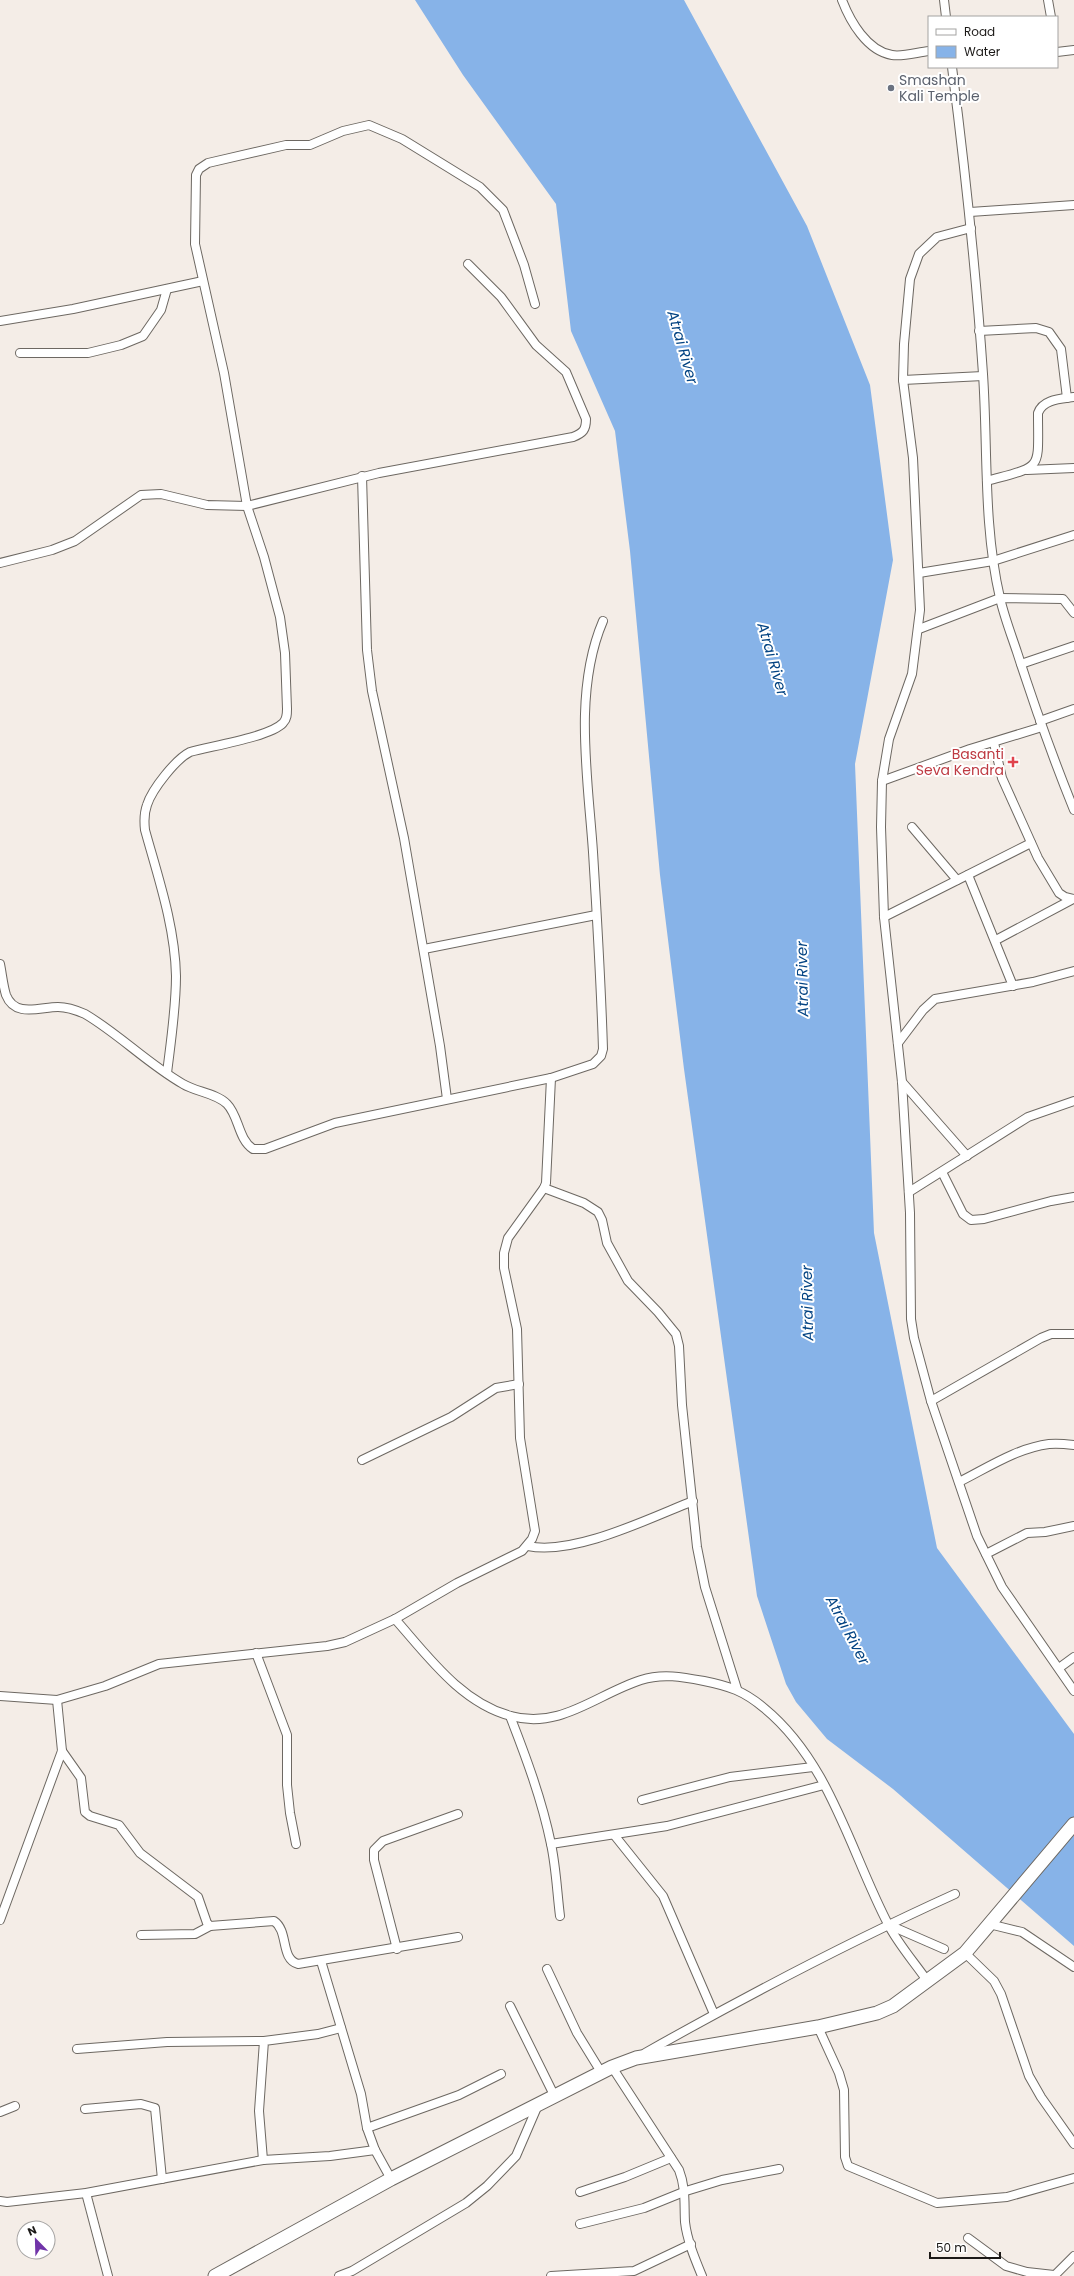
<svg xmlns="http://www.w3.org/2000/svg" width="1074" height="2276" font-family="Poppins,sans-serif">
<rect width="100%" height="100%" fill="#f4ede7"/>
<!-- water -->
<polygon fill="#87b3e8" points="415,0 684,0 807,226 870,385 893,560 855,764 874,1233 937,1548 1074,1734 1074,1946 893,1789 827,1739 796,1702 786,1684 757,1596 684,1069 660,875 630,551 615,431 571,331 556,204 463,75"/>
<g fill="none" stroke-linecap="round" stroke-linejoin="round">
<!-- minor casing -->
<g stroke="#6d6862" stroke-width="10">
<g id="minor">
<path d="M842 0C850 21 867 51 892 55 903 57 918 52 929 51"/>
<polyline points="944,0 946,17"/>
<polyline points="1048,0 1051,17"/>
<polyline points="1057,52 1074,50"/>
<path d="M952 67C965 169 976 271 983 374 988 448 983 525 1000 598 1004 616 1011 634 1017 652 1034 705 1053 758 1074 810"/>
<polyline points="970,212 1074,205"/>
<polyline points="971,228 937,237 919,254 910,279 904,344 903,380 913,458 920,610 912,674 889,739 882,781 881,827 884,917 902,1082 910,1213 911,1319 914,1338 931,1401 977,1536 1002,1587 1074,1691"/>
<polyline points="0,321 73,309 203,281"/>
<polyline points="979,331 1036,328 1049,332 1061,349 1067,398"/>
<polyline points="20,353 88,353 121,345 143,336 161,310 167,289"/>
<polyline points="903,380 983,376"/>
<polyline points="1027,470 1074,468"/>
<polyline points="362,476 367,650 372,691 404,838 440,1046 447,1099"/>
<path d="M987 481C1044 465 1038 472 1038 413 1043 399 1061 399 1074 397"/>
<path d="M0 563 52 550 75 541 141 495 161 494 207 505 247 506 379 473 573 437C583 433 586 430 586 419L566 372 536 345 501 297 468 264"/>
<polyline points="919,573 993,561 1074,535"/>
<polyline points="919,629 1000,598 1063,599 1074,613"/>
<polyline points="1021,664 1074,646"/>
<polyline points="1040,721 1074,709"/>
<polyline points="994,743 1002,778 1038,858 1059,893 1065,897 1074,899"/>
<polyline points="882,781 970,749 1042,727"/>
<polyline points="912,827 957,880"/>
<polyline points="968,875 1013,986"/>
<polyline points="884,917 1031,843"/>
<polyline points="996,940 1073,899"/>
<polyline points="424,949 596,915"/>
<path d="M0 964C2 974 3 985 6 995 15 1018 40 1007 58 1007 68 1007 76 1010 85 1014 119 1034 148 1064 183 1084 196 1092 216 1093 227 1104 239 1116 238 1139 253 1149H265L335 1123 551 1078 593 1064 601 1056 603 1049C601 983 597 917 593 852 588 778 573 691 603 621"/>
<polyline points="898,1043 923,1010 935,999 1033,982 1074,971"/>
<path d="M167 1073C171 1040 176 1008 176 976 175 926 158 877 145 830 144 821 144 813 147 805 152 789 176 759 190 752 211 746 270 737 283 723 287 719 287 714 287 709L285 653 280 617 264 557 247 506 224 373 195 244 196 175 199 169 208 163 286 145H310L343 131 369 125 402 139 480 187 503 210 524 265 535 304"/>
<polyline points="902,1082 967,1156"/>
<polyline points="942,1172 963,1214 971,1220 984,1219 1051,1201 1074,1197"/>
<polyline points="544,1188 584,1203 598,1212 602,1220 607,1243 628,1281 658,1312 676,1334 679,1346 682,1405 697,1547 705,1587 737,1689"/>
<polyline points="909,1192 1028,1117 1074,1101"/>
<polyline points="931,1401 1041,1338 1051,1334 1074,1334"/>
<polyline points="362,1460 451,1417 496,1388 519,1384"/>
<path d="M959 1482C987 1468 1017 1448 1049 1444 1057 1443 1066 1444 1074 1445"/>
<path d="M528 1546C573 1556 650 1518 693 1501"/>
<polyline points="986,1554 1027,1533 1045,1532 1074,1526"/>
<path d="M395 1619C427 1655 461 1703 511 1716 560 1730 597 1694 641 1680 662 1673 683 1677 704 1681 729 1686 744 1691 764 1708 830 1762 850 1851 888 1924 898 1944 915 1963 928 1982"/>
<polyline points="256,1653 287,1735 287,1785 290,1813 296,1844"/>
<polyline points="1059,1668 1074,1657"/>
<polyline points="0,1696 57,1700 105,1686 159,1664 327,1646 345,1642 395,1619 457,1583 522,1551 532,1539 535,1531 520,1438 517,1329 504,1268 504,1253 508,1238 544,1188 546,1183 551,1078"/>
<path d="M510 1716C526 1757 542 1800 551 1844 556 1867 557 1892 560 1916"/>
<path d="M62 1751 81 1778 85 1812 90 1816 119 1825 140 1853 198 1897 207 1923 210 1926 274 1921C289 1931 280 1959 298 1964L458 1937"/>
<polyline points="642,1800 730,1777 813,1767"/>
<polyline points="615,1836 663,1896 714,2014"/>
<polyline points="551,1844 667,1826 824,1785"/>
<polyline points="0,1920 62,1751 57,1700"/>
<polyline points="989,1924 1022,1932 1074,1967"/>
<polyline points="889,1925 944,1949"/>
<polyline points="141,1935 195,1934 210,1926"/>
<polyline points="397,1949 374,1860 374,1850 383,1841 458,1814"/>
<polyline points="965,1953 994,1981 1001,1994 1029,2076 1041,2097 1074,2144"/>
<polyline points="321,1961 361,2094 367,2128 375,2150 391,2179"/>
<polyline points="547,1969 577,2033 601,2072"/>
<polyline points="510,2006 554,2095"/>
<polyline points="818,2027 839,2073 844,2090 845,2157 848,2166 937,2203 1007,2197 1074,2178"/>
<polyline points="77,2049 167,2042 264,2041"/>
<path d="M645 2053C746 1996 849 1942 955 1894"/>
<path d="M612 2067 679 2170C686 2188 684 2203 685 2222 687 2240 695 2259 702 2276"/>
<polyline points="85,2109 141,2104 155,2108 162,2179"/>
<polyline points="0,2112 15,2106"/>
<polyline points="367,2128 459,2095 501,2074"/>
<polyline points="263,2160 259,2111 264,2041 318,2034 341,2028"/>
<polyline points="580,2192 625,2177 671,2158"/>
<polyline points="86,2193 108,2276"/>
<polyline points="0,2201 7,2202 86,2193 263,2160 330,2156 375,2150"/>
<polyline points="580,2224 644,2208 686,2191 722,2180 779,2169"/>
<polyline points="968,2238 1006,2266 1027,2272 1054,2275"/>
<polyline points="339,2276 352,2271 466,2203 487,2186 516,2156 538,2105"/>
<polyline points="551,2276 634,2271 691,2244"/>
<polyline points="1054,2276 1074,2256"/>
</g>
</g>
<!-- primary casing -->
<g stroke="#6d6862" stroke-width="15">
<polyline id="primary" points="215,2276 391,2179 612,2067 636,2058 818,2027 877,2013 893,2006 965,1953 1074,1824"/>
</g>
<!-- minor -->
<use href="#minor" stroke="#fff" stroke-width="8"/>
<!-- primary -->
<use href="#primary" stroke="#fff" stroke-width="13"/>
</g>
<!-- markers -->
<circle fill="#6b7280" stroke="#fff" stroke-width="1.5" cx="891" cy="88" r="4"/>
<path fill="#e0444e" stroke="#fff" stroke-width="1.5" d="M1011 756h4v4h4v4h-4v4h-4v-4h-4v-4h4z"/>
<g text-anchor="middle" dominant-baseline="central" stroke-width="4" stroke-linejoin="round" paint-order="stroke">
<!-- worship labels -->
<g font-size="14" fill="#5b616d" stroke="#fff" text-anchor="start">
<text x="899" y="80">Smashan<tspan x="899" dy="16">Kali Temple</tspan></text>
</g>
<!-- health labels -->
<g font-size="14" fill="#be3a42" stroke="#fff" text-anchor="end">
<text x="1004" y="754">Basanti<tspan x="1004" dy="16">Seva Kendra</tspan></text>
</g>
<!-- water labels -->
<g font-size="15" font-style="italic" fill="#044483" stroke="#fff">
<text transform="translate(683 347) rotate(74)">Atrai River</text>
<text transform="translate(773 659) rotate(74)">Atrai River</text>
<text transform="translate(802 979) rotate(-91)">Atrai River</text>
<text transform="translate(807 1303) rotate(-91)">Atrai River</text>
<text transform="translate(848 1630) rotate(62)">Atrai River</text>
</g>
</g>
<!-- legend -->
<rect x="928" y="16" width="130" height="52" fill="#ffffff" stroke="#a4a3a2"/>
<rect x="936" y="29" width="20" height="6" fill="#ffffff" stroke="#a4a3a2"/>
<text x="964" y="36" font-size="12" fill="#1b1917">Road</text>
<rect x="936" y="46" width="20" height="12" fill="#87b3e8" stroke="#a4a3a2"/>
<text x="964" y="56" font-size="12" fill="#1b1917">Water</text>
<!-- north arrow -->
<g transform="translate(36 2240) rotate(337)"><circle r="19" fill="#ffffff" stroke="#a4a3a2"/>
<path d="M0-3L7 15L0 10L-7 15Z" fill="#7134a9"/>
<text y="-6" font-size="11" font-weight="bold" text-anchor="middle" fill="#1b1917">N</text>
</g>
<!-- scale -->
<path d="M930 2252v6h70v-6" fill="none" stroke="#1b1917" stroke-width="2"/>
<text x="936" y="2252" font-size="12" fill="#1b1917" stroke="#ffffff" stroke-width="3" paint-order="stroke">50 m</text>
</svg>
